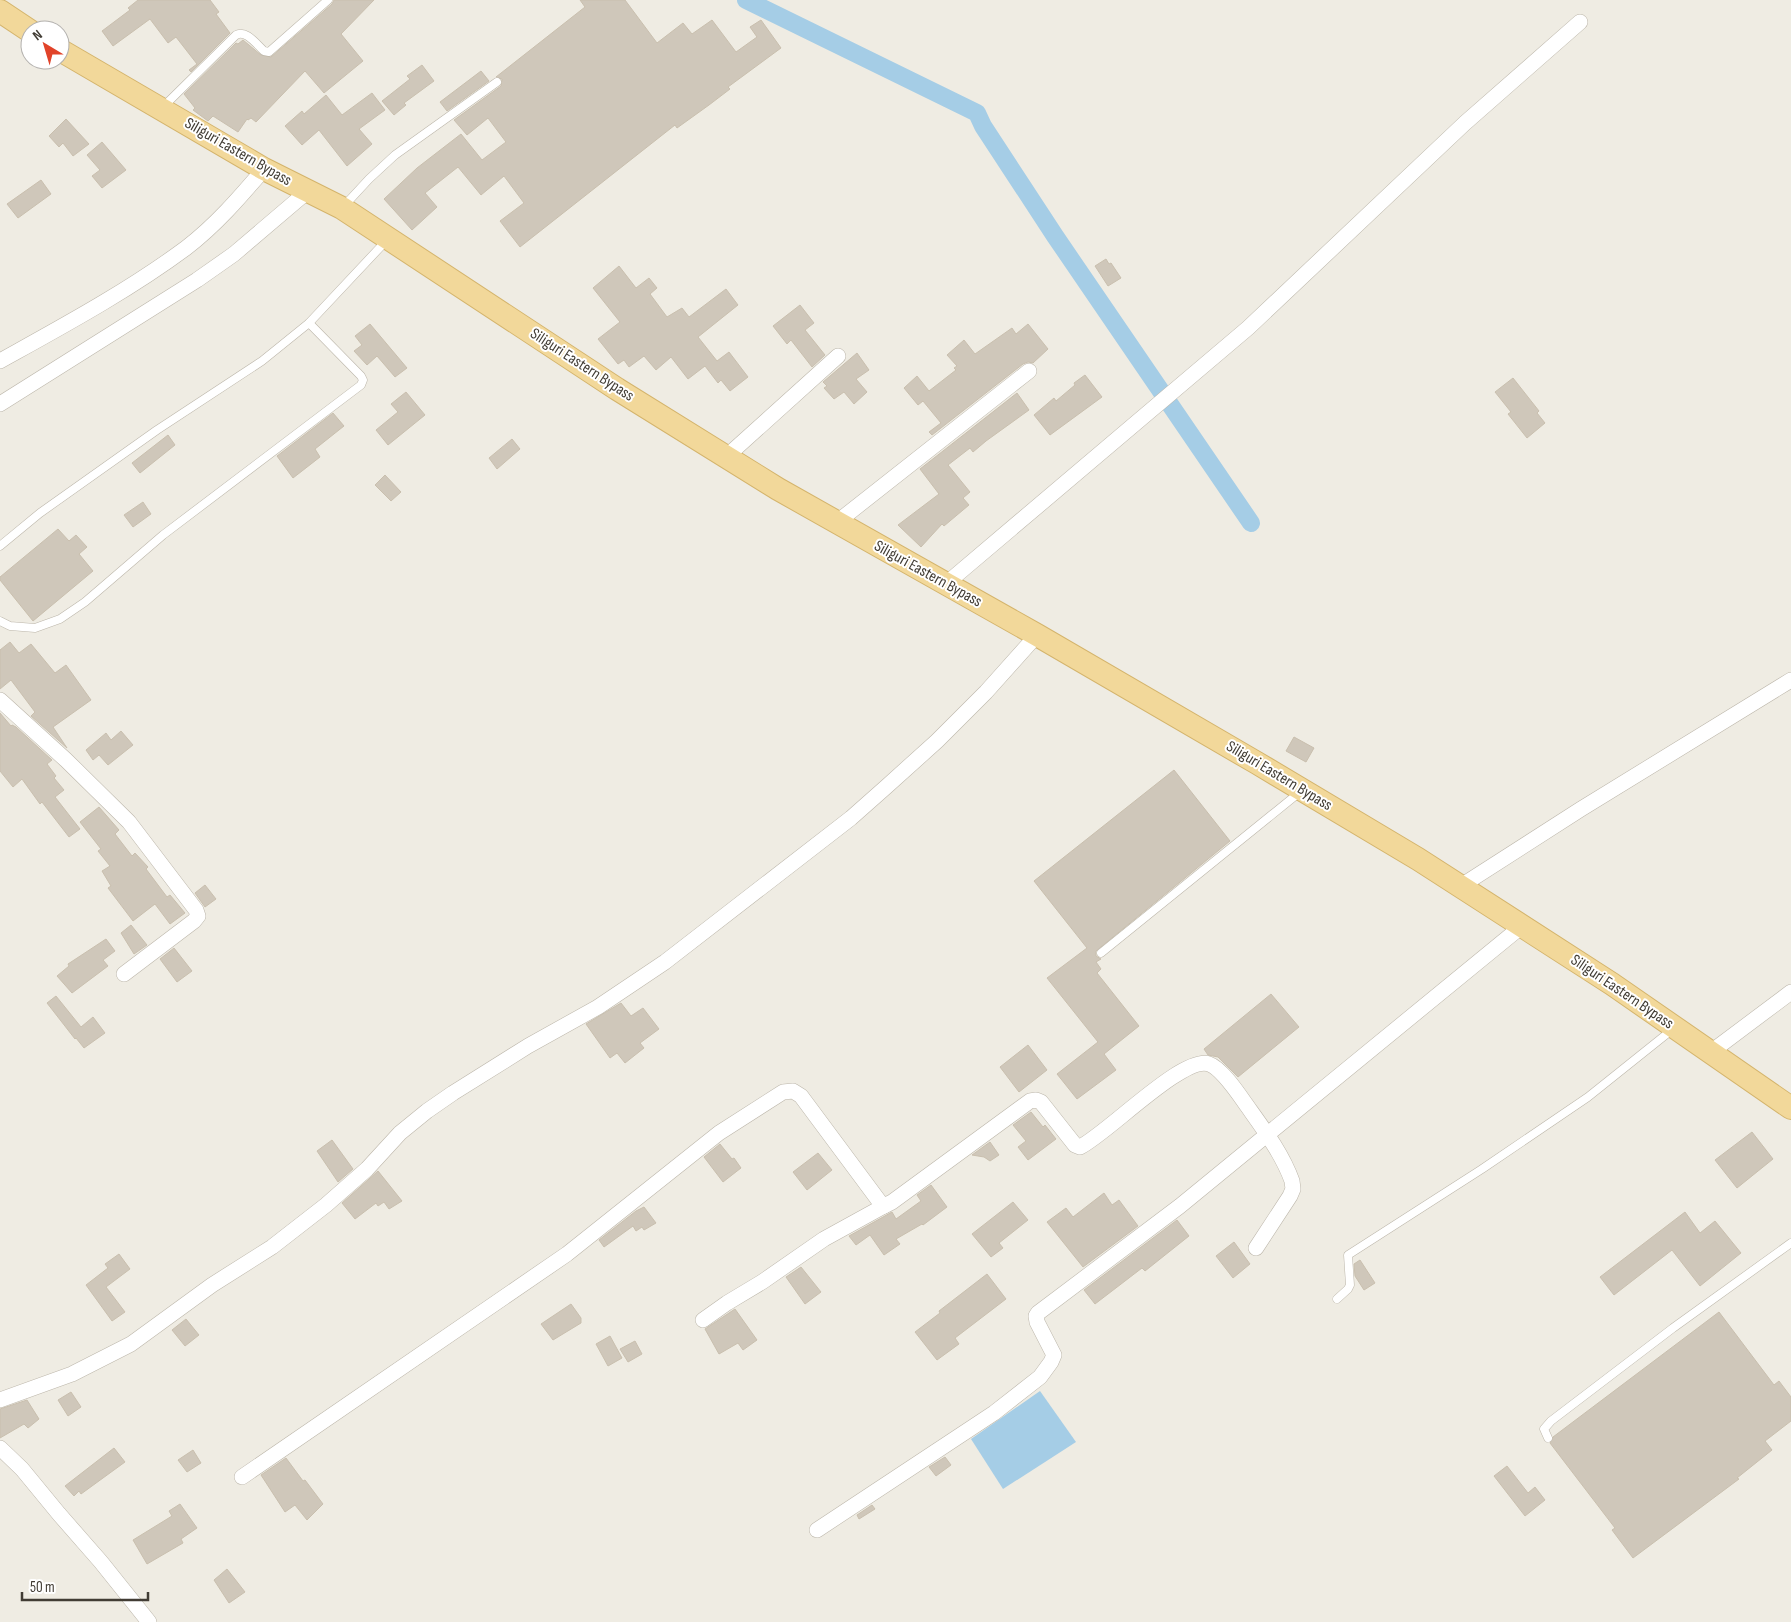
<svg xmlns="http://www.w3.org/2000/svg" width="1791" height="1622" font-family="'Sofia Sans Condensed',sans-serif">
<rect width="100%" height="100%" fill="#efece3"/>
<!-- water -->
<polygon fill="#a5cde6" points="1040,1391 1076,1442 1003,1489 971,1439"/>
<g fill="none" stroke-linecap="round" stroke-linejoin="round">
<!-- canal -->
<polyline stroke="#a5cde6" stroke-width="18" points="746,0 977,113 983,126 1055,236 1251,523"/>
</g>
<!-- building -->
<g fill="#cfc7ba" stroke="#c9bfae">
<polygon points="138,0 210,0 219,12 216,14 230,33 191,72 189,70 197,64 176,37 168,43 150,19 113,46 102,31 130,10 128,8"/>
<polygon points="334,0 374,0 341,34 363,61 324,93 305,71 256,122 251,118 248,120 247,119 238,132 213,116 208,121 193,110 195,108 184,94 236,43 238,44 243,40 261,55 271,57 332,4"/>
<polygon points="580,0 625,0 657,43 683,23 692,34 712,20 736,52 757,37 750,27 761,20 781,48 728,87 730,89 709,105 677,128 675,125 520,247 500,221 524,203 504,176 481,195 458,167 425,193 437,207 412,230 384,199 417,168 461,134 482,160 506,142 488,118 467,135 454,120 501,86 502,79 496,77 585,7"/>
<polygon points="422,65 434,81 404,103 406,105 394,115 382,101 410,79 407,76"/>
<polygon points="481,71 489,81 447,111 440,102"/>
<polygon points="372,93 385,110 359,129 372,144 347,166 319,130 302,145 285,126 302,111 304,114 326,95 342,115"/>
<polygon points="66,119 89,144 73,156 63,143 59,147 49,136"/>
<polygon points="102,142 126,170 102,188 92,176 100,170 87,155"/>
<polygon points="41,180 51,194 18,218 7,204"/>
<polygon points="1106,259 1109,264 1111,263 1121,278 1108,286 1095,266"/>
<polygon points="619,266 636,288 649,278 657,288 650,294 667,317 682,308 689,317 726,289 738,305 698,337 717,361 729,352 748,377 730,391 721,380 718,383 705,366 688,379 671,357 656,370 644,356 629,367 624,360 618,364 598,339 620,322 593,288"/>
<polygon points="800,305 814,323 805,330 825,355 812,367 791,340 787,344 773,326"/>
<polygon points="370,324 407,368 395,377 377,356 367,365 354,351 362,345 355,336"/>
<polygon points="1028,324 1048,349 1033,363 1028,362 1023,364 932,435 929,432 941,423 923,401 918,405 904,388 917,376 929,391 956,370 954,368 957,366 947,355 964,340 975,354 1012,328 1016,334"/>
<polygon points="857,353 869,370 856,379 867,392 854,404 844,392 834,399 824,388 827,386 823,382"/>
<polygon points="1085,375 1102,397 1050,435 1034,415 1054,398 1056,401 1075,385 1074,383"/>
<polygon points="1513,378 1539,411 1537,413 1545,423 1527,438 1508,414 1511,412 1495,392"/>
<polygon points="406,392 425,415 388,445 376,430 398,412 391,404"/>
<polygon points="1017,393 1029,410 986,441 973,452 970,448 948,465 970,492 963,498 969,505 944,526 942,524 921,547 898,525 939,494 920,469"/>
<polygon points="333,413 344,426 315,449 320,457 293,478 277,456"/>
<polygon points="168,435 175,445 140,473 132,463"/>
<polygon points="512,439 520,449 497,469 489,458"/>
<polygon points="385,475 401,492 391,501 375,485"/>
<polygon points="143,502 151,514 133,527 124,515"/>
<polygon points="58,529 69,541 76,535 87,547 79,554 93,571 33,621 0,580 0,577"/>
<polygon points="10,642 19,653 31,644 55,673 66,665 91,700 53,727 67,748 31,716 35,712 11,680 0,689 0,650"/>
<polygon points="0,713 11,726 12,725 16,727 52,760 47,764 56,776 54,778 64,790 55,797 80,829 69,837 42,802 40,804 22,779 13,787 0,771"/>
<polygon points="121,731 133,745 108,765 99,755 93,760 86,750 106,733 111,740"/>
<polygon points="1294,737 1314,748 1306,762 1286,751"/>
<polygon points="1174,770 1230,841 1096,951 1096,956 1101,959 1096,962 1101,969 1097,973 1139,1026 1104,1054 1116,1070 1077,1099 1057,1074 1098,1042 1047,978 1087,948 1034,881"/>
<polygon points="99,807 119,830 115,834 132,856 135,853 148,867 146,869 167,897 170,895 185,913 170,924 155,904 133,921 108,888 111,886 102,871 110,866 98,851 101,849 80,822"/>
<polygon points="205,885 216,899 205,907 195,893"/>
<polygon points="131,925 147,945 134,954 121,933"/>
<polygon points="106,939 115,951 103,960 108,966 72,993 57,976 69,966 68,964"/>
<polygon points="174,948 192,971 177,982 160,959"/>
<polygon points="1271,994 1299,1027 1238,1077 1218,1057 1208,1055 1204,1049"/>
<polygon points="56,996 81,1027 93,1017 105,1033 84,1048 76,1038 75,1039 47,1003"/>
<polygon points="621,1003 631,1016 643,1008 659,1029 640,1043 644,1048 625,1063 617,1053 610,1058 586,1024"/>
<polygon points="1028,1045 1047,1070 1019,1092 1000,1067"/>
<polygon points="1031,1112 1043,1127 1045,1125 1056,1139 1028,1160 1018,1147 1026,1141 1013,1125"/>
<polygon points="1752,1132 1773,1159 1737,1188 1715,1160"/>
<polygon points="332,1140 353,1169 338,1182 317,1151"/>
<polygon points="990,1142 999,1155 990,1161 984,1157 972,1155"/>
<polygon points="720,1144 732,1159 734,1158 741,1168 723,1182 704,1157"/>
<polygon points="818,1153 832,1170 807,1190 793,1172"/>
<polygon points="378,1171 402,1201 389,1209 384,1202 378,1206 376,1203 355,1219 342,1203"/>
<polygon points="931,1185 947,1207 923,1225 922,1224 896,1239 900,1244 884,1255 870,1235 856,1245 849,1236 892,1212 896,1219 921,1201 917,1195"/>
<polygon points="1104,1193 1112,1205 1119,1200 1138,1226 1083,1267 1047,1222 1066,1208 1073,1217"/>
<polygon points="1013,1202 1028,1220 999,1243 1003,1248 991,1257 972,1234"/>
<polygon points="644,1207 656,1223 644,1230 642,1227 636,1231 633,1226 604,1247 599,1240 636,1211"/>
<polygon points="1685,1212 1700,1233 1715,1221 1741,1253 1700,1286 1672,1250 1614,1295 1600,1277"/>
<polygon points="1177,1220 1189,1236 1145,1271 1142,1268 1095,1304 1084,1290"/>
<polygon points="1234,1242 1250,1264 1233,1278 1216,1256"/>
<polygon points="119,1254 130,1269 106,1287 125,1312 112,1321 86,1285 108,1268 105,1264"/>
<polygon points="1360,1260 1375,1283 1364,1290 1355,1276 1354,1264"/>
<polygon points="801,1267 821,1292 805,1304 786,1277"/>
<polygon points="987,1274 1006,1299 955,1338 959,1344 937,1360 915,1332 940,1313 939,1311"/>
<polygon points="571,1304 581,1318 581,1323 553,1340 541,1324"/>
<polygon points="735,1309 757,1340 743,1350 738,1343 719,1354 705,1329"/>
<polygon points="1719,1312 1774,1385 1779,1381 1791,1397 1791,1421 1765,1441 1772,1450 1737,1478 1739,1479 1633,1558 1612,1530 1615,1528 1550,1443 1553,1437"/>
<polygon points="186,1319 199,1335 185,1346 172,1330"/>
<polygon points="610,1336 622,1358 608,1366 596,1344"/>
<polygon points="635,1341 642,1354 628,1362 620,1349"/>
<polygon points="71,1392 81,1407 68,1416 58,1400"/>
<polygon points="27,1400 39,1419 28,1428 24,1424 0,1438 0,1409"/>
<polygon points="114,1448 125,1462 81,1494 79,1491 74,1496 65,1486"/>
<polygon points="193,1450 201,1463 187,1472 178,1460"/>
<polygon points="945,1457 951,1465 936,1476 929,1467"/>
<polygon points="286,1458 303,1481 305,1480 323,1504 307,1520 295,1505 285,1512 261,1475"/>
<polygon points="1507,1466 1528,1493 1535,1487 1545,1500 1525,1516 1494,1476"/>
<polygon points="180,1504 197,1528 181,1539 183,1543 147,1564 133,1540 172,1516 169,1511"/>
<polygon points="872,1505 875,1509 859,1519 857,1515"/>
<polygon points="227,1569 245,1592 229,1603 214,1580"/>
</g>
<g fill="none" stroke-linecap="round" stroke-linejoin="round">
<!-- lane casing -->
<g stroke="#bcb6aa" stroke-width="9">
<g id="lane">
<path d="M163 107 236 35C246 29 257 45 264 51L269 52 328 0"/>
<polyline points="344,206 369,179 395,155 497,82"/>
<polyline points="0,546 40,513 157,430 262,361 309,323 386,241"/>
<polyline points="0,621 10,626 35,628 60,619 85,602 163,535 361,385 363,380 361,376 309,323"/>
<polyline points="1101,953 1300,792"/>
<polyline points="1337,1299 1348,1289 1350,1285 1348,1255 1482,1169 1588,1097 1673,1029"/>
<polyline points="1548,1438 1544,1429 1551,1421 1673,1328 1791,1243"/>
</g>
</g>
<!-- street casing -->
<g stroke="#bcb6aa" stroke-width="16">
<g id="street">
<path d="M0 361C63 326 128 291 186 248 216 225 240 197 264 169"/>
<polyline points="0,404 197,280 234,254 308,191"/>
<polyline points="726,457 838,356"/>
<polyline points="836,523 1029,371"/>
<polyline points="947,583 1248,328 1465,123 1580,22"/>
<polyline points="0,700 66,760 129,822 196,910 198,916 194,921 124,974"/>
<polyline points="1461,886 1581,809 1791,680"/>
<polyline points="1711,1052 1791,992"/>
<polyline points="703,1320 727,1303 762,1282 824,1239 884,1206"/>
<polyline points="0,1400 72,1374 131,1344 212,1285 272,1247 326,1205 367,1169 400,1133 427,1111 453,1093 528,1046 598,1007 665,962 851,818 886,787 937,741 986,692 1037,635"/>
<polyline points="0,1448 22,1469 59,1514 101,1562 149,1622"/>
<path d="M242 1477 567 1254 719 1133 783 1092 793 1091 801 1096 879 1201 884 1206 892 1202 1030 1101 1036 1100 1041 1102 1075 1145 1080 1147C1107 1134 1183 1055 1209 1064 1221 1068 1238 1093 1245 1103 1262 1127 1282 1153 1292 1181L1293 1189 1290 1196 1256 1248"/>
<polyline points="817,1530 994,1413 1040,1377 1051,1362 1054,1355 1037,1322 1036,1316 1038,1313 1180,1206 1522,926"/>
</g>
</g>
<!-- primary casing -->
<g stroke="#d4b46c" stroke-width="24">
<g id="primary">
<polyline points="0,11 30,31"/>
<polyline points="60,50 264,169 342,208 617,389 778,489 1037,635 1257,763 1418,859 1612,984 1791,1108"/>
</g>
</g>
<!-- lane -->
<use href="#lane" stroke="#fff" stroke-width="8"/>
<!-- street -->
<use href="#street" stroke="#fff" stroke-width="15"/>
<!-- primary -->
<use href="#primary" stroke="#f2d89a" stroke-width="22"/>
</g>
<g text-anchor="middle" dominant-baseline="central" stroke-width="4" stroke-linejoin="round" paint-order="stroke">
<!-- street labels -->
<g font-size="16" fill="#413c34" stroke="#fff">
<text transform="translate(238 152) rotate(30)">Siliguri Eastern Bypass</text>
<text transform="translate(582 365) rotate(33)">Siliguri Eastern Bypass</text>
<text transform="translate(928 574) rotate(29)">Siliguri Eastern Bypass</text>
<text transform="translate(1279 776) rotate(31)">Siliguri Eastern Bypass</text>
<text transform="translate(1622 992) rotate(34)">Siliguri Eastern Bypass</text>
</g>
</g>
<!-- north arrow -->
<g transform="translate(45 45) rotate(322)"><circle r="24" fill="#ffffff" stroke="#b3b1ae"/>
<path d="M0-4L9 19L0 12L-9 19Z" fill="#e14329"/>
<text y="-8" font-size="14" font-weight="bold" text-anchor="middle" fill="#413c34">N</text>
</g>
<!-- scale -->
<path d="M22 1592v8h126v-8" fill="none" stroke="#413c34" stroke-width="2.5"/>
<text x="30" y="1592" font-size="15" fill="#413c34" stroke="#ffffff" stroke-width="4" paint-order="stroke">50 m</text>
</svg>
